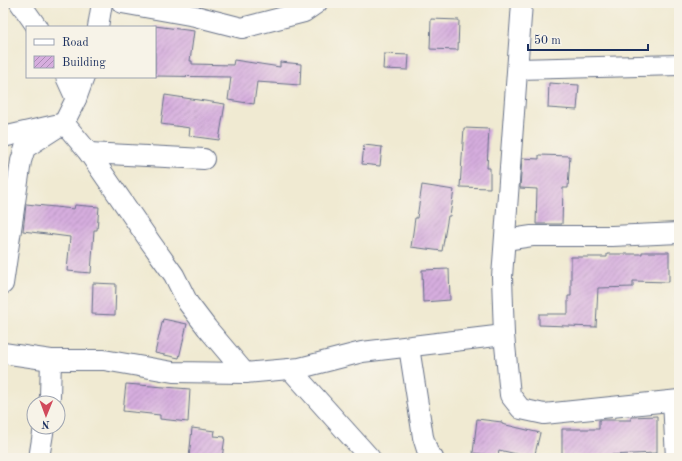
<svg xmlns="http://www.w3.org/2000/svg" width="682" height="461" font-family="'Old Standard TT',serif">
<defs>
<pattern id="building-hatch" width="6" height="6" patternUnits="userSpaceOnUse"><rect width="6" height="6" fill="#d6adde"/><path d="M-1 1l2-2M0 6l6-6M5 7l2-2" fill="none" stroke="#ad8db7"/></pattern>
</defs>
<rect width="100%" height="100%" fill="#f7f3e8"/>
<filter id="ink" filterUnits="userSpaceOnUse"><feTurbulence type="fractalNoise" baseFrequency=".025" numOctaves="2"/><feDisplacementMap in="SourceGraphic" scale="8" xChannelSelector="R" yChannelSelector="G"/><feConvolveMatrix kernelMatrix="1 2 1 2 8 2 1 2 1" color-interpolation-filters="sRGB"/></filter>
<filter id="wash" filterUnits="userSpaceOnUse"><feTurbulence type="fractalNoise" baseFrequency=".012" numOctaves="4" result="noise"/><feDisplacementMap in="SourceGraphic" scale="16" xChannelSelector="R" yChannelSelector="G"/><feGaussianBlur stdDeviation="0.9" result="paint"/><feColorMatrix in="noise" values="0 0 0 0 0 0 0 0 0 0 0 0 0 0 0 0 0 1.4 0 .05"/><feComposite in="paint" operator="in"/></filter>
<g filter="url(#wash)">
<rect width="100%" height="100%" fill="#f0ead2"/>
<g id="blocks">
<!-- building -->
<g fill="url(#building-hatch)">
<polygon points="431,19 459,20 458,50 430,49"/>
<polygon points="155,26 194,31 190,61 192,61 192,64 233,65 234,60 280,67 280,62 301,64 300,85 257,82 254,104 228,100 231,77 155,76"/>
<polygon points="384,54 409,55 408,70 383,69"/>
<polygon points="549,83 579,85 577,110 548,108"/>
<polygon points="165,95 225,104 219,140 189,136 190,128 161,124"/>
<polygon points="464,128 489,129 487,168 490,168 490,188 460,187"/>
<polygon points="364,145 382,147 380,166 362,164"/>
<polygon points="539,155 570,156 568,188 563,188 562,224 536,224 537,189 520,188 522,158 539,159"/>
<polygon points="422,185 454,190 450,216 448,216 442,251 411,247 415,218 417,218"/>
<polygon points="26,204 74,209 75,205 99,207 97,230 94,230 91,273 67,271 70,237 23,231"/>
<polygon points="642,252 669,252 669,282 633,281 633,287 598,288 596,327 539,325 539,314 568,314 568,296 571,296 571,257 607,257 607,254 642,254"/>
<polygon points="449,269 450,300 423,302 422,270"/>
<polygon points="93,283 116,284 115,315 92,314"/>
<polygon points="163,319 187,324 179,358 155,353"/>
<polygon points="126,384 190,389 188,422 160,419 160,415 123,411"/>
<polygon points="657,416 657,453 562,457 562,429 599,429 599,420 631,420 631,417"/>
<polygon points="477,419 502,422 502,424 540,433 534,458 499,450 498,456 473,453"/>
<polygon points="192,428 215,431 214,436 225,437 222,458 189,458"/>
</g>
</g>
</g>
<g filter="url(#ink)">
<use href="#blocks" fill-opacity="0" stroke="#667087" stroke-width="1"/>
<g fill="none" stroke-linecap="round" stroke-linejoin="round">
<!-- minor casing -->
<g stroke="#667087" stroke-width="22">
<g id="minor">
<polyline points="20,3 37,27"/>
<polyline points="122,3 195,16 242,28 304,12 317,3"/>
<polyline points="98,27 102,3"/>
<polyline points="518,69 679,65"/>
<polyline points="66,77 76,99"/>
<polyline points="3,137 64,123 89,153 151,243 174,275 188,303 207,328 245,373"/>
<polyline points="89,153 204,159"/>
<polyline points="505,240 532,236 612,236 679,233"/>
<polyline points="3,284 21,161 25,148 64,123 76,99 84,77"/>
<polyline points="504,335 502,277 522,3"/>
<polyline points="409,347 423,437 428,453 433,458"/>
<polyline points="3,353 51,360 104,360 173,372 245,373 300,368 362,352 504,335 510,395 521,409 544,414 679,400"/>
<polyline points="290,369 370,458"/>
<polyline points="673,401 676,458"/>
<polyline points="49,403 50,396 51,360"/>
<polyline points="39,458 44,427"/>
</g>
</g>
<!-- minor -->
<use href="#minor" stroke="#fff" stroke-width="20"/>
</g>
</g>
<!-- margin -->
<rect width="682" height="461" fill="none" stroke="#f7f3e8" stroke-width="16"/>
<!-- legend -->
<rect x="26" y="26" width="130" height="52" fill="#f7f3e8" stroke="#9fa5b1"/>
<rect x="34" y="39" width="20" height="6" fill="#ffffff" stroke="#9fa5b1"/>
<text x="62" y="46" font-size="12" fill="#1b2f5e">Road</text>
<rect x="34" y="56" width="20" height="12" fill="url(#building-hatch)" stroke="#9fa5b1"/>
<text x="62" y="66" font-size="12" fill="#1b2f5e">Building</text>
<!-- north arrow -->
<g transform="translate(46 415) rotate(181)"><circle r="19" fill="#f7f3e8" stroke="#9fa5b1"/>
<path d="M0-3L7 15L0 10L-7 15Z" fill="#d1495b"/>
<text y="-6" font-size="11" font-weight="bold" text-anchor="middle" fill="#1b2f5e">N</text>
</g>
<!-- scale -->
<path d="M528 44v6h120v-6" fill="none" stroke="#1b2f5e" stroke-width="2"/>
<text x="534" y="44" font-size="12" fill="#1b2f5e" stroke="#f7f3e8" stroke-width="3" paint-order="stroke">50 m</text>
</svg>
